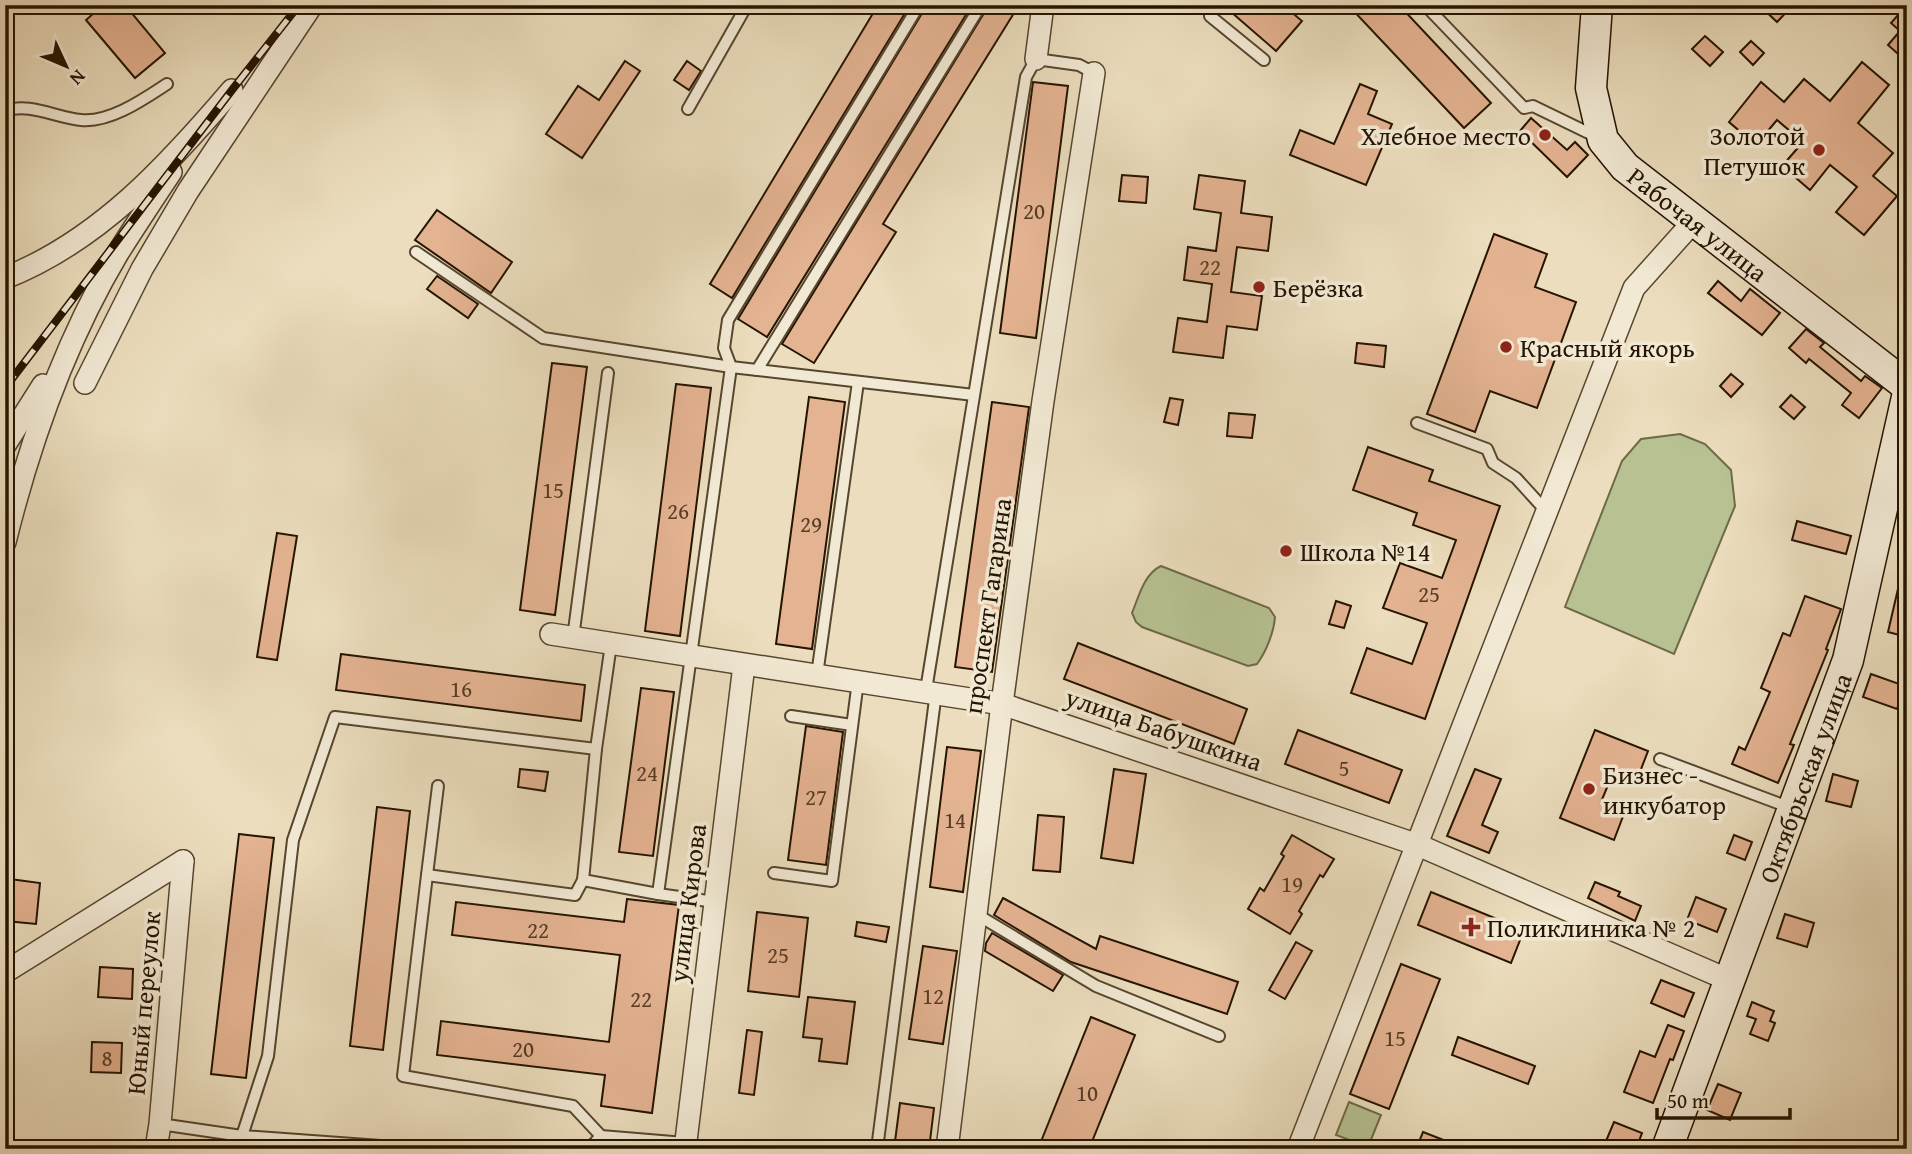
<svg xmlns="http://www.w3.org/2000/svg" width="1912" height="1154" font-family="'Gentium Book Plus',serif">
<rect width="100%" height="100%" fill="#ebddbd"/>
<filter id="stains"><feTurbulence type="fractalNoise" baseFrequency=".00286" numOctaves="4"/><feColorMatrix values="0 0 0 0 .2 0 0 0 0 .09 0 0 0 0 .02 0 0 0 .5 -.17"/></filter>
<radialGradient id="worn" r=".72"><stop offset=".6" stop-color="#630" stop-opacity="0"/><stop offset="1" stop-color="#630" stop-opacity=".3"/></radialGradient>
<!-- green -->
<g fill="#b7c191" stroke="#6e6a48" stroke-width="2">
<polygon points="1680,434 1705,444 1731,470 1735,506 1674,654 1565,607 1622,461 1641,439"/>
<path d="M1161 566 1269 608 1275 617C1274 632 1266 652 1257 664L1248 666 1142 627 1136 622 1132 613C1139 596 1144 574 1161 566Z"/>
<polygon points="1349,1102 1381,1115 1368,1147 1336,1135"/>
</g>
<!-- building -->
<g fill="#e4b392" stroke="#251400" stroke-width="2">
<polygon points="103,5 125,5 165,53 135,78 86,20"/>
<polygon points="878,5 910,5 732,298 710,284"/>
<polygon points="927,5 972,5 767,337 738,319"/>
<polygon points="989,5 1019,5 883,224 896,232 814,363 782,344"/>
<polygon points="1223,5 1283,5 1302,21 1276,51"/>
<polygon points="1348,5 1399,5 1491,103 1464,128"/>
<polygon points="1759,5 1793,5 1777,22"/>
<polygon points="1907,5 1907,62 1888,45 1900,31 1891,23"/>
<polygon points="1705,36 1723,52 1710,66 1692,49"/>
<polygon points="1751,41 1764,53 1753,65 1740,52"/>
<polygon points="625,61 640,71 582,158 546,134 578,86 599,100"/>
<polygon points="687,61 701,71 689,90 674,80"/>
<polygon points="1862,62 1889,85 1858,123 1893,153 1873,176 1897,196 1864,235 1836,212 1857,187 1830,165 1810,190 1782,166 1803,142 1777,120 1756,145 1729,122 1761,82 1784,102 1804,79 1830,101"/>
<polygon points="1033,82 1068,86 1036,338 1000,333"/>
<polygon points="1360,84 1377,91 1368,114 1392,124 1366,185 1290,155 1300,130 1334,144"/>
<polygon points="1531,118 1567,150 1575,142 1588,155 1567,177 1520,131"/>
<polygon points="1122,175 1148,177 1146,203 1119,201"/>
<polygon points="1199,175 1245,181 1241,213 1272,217 1268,251 1237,247 1231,292 1262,296 1257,330 1227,326 1223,358 1173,352 1178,318 1207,322 1212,284 1184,280 1188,247 1216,251 1221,213 1194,209"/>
<polygon points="437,210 512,262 491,293 415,240"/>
<polygon points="1494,234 1547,254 1535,287 1576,302 1537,408 1490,391 1475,432 1427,414"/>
<polygon points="437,276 478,304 468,318 427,289"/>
<polygon points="1718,281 1741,301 1750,289 1780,313 1762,335 1708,293"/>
<polygon points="1806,329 1824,343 1820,347 1861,381 1865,376 1882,388 1859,418 1842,405 1851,393 1809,359 1806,363 1789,348"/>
<polygon points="1357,343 1386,346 1384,367 1355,363"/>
<polygon points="552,363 587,367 555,615 520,610"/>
<polygon points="1731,374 1743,384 1731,397 1720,386"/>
<polygon points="676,384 711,388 680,636 645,631"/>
<polygon points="1791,395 1805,407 1794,419 1780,407"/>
<polygon points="809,397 845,402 812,649 776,644"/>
<polygon points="1170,398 1183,400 1178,425 1164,422"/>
<polygon points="992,402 1029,407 992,672 955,667"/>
<polygon points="1229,413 1255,415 1252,438 1227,436"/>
<polygon points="1368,447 1433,470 1429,481 1500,506 1425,719 1351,693 1367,648 1412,664 1427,623 1383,608 1400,563 1442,578 1456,540 1413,525 1417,513 1353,490"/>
<polygon points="1797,521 1851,536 1846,554 1792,540"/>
<polygon points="277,533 297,536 277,660 257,657"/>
<polygon points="1901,576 1907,577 1907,637 1888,632"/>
<polygon points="1805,596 1841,609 1826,649 1828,650 1790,744 1794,745 1778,783 1732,764 1739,747 1745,750 1770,692 1761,688 1783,633 1790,636"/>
<polygon points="1336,601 1351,606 1344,628 1329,624"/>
<polygon points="1078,643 1247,709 1234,744 1064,679"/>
<polygon points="341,654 585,685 581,721 336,690"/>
<polygon points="1871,674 1905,686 1897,709 1863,697"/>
<polygon points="641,688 674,692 653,856 619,852"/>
<polygon points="806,726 843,732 826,865 788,860"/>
<polygon points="1298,730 1402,770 1389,803 1285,764"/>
<polygon points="1595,730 1648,751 1638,777 1615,768 1601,802 1625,811 1614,840 1560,818"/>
<polygon points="947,747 981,751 963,892 930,887"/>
<polygon points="520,769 548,772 545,791 518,787"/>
<polygon points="1114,769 1146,774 1133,863 1101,858"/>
<polygon points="1475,769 1501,779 1482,825 1498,832 1489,853 1447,836"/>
<polygon points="1833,774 1858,781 1851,807 1826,801"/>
<polygon points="377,807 410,811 383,1050 350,1046"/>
<polygon points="1038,815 1064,817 1060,872 1033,870"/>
<polygon points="239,834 274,838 246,1078 211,1074"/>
<polygon points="1292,835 1334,859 1323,877 1320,875 1299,911 1302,914 1290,934 1248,909 1260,888 1264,891 1284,856 1281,854"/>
<polygon points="1734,835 1752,842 1745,860 1727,853"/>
<polygon points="10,879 40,883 36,924 6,921"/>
<polygon points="1595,882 1620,892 1618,896 1641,906 1635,921 1588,898"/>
<polygon points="1431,892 1524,930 1511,963 1418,925"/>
<polygon points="1696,897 1726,909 1717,932 1687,920"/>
<polygon points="1003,898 1096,949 1100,936 1238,982 1227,1014 1071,962 994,915"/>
<polygon points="627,899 679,905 652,1113 601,1106 605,1075 437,1055 441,1021 609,1042 620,955 452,935 456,902 624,922"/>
<polygon points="757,912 808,918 799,997 748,991"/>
<polygon points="1785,914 1814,923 1807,947 1777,938"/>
<polygon points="857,922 889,927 886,942 855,936"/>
<polygon points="992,933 1063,975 1053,991 985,951 986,943"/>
<polygon points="1296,942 1312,951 1285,999 1269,990"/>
<polygon points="923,946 957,951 943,1044 909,1039"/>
<polygon points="1401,964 1440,979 1389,1109 1350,1094"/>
<polygon points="100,967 133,969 132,999 98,997"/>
<polygon points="1661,980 1694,993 1684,1017 1651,1003"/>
<polygon points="808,997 855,1002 847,1064 819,1061 822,1039 803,1037"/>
<polygon points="1752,1002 1774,1011 1770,1021 1775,1023 1768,1041 1750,1034 1756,1019 1747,1016"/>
<polygon points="1091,1017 1135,1035 1089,1149 1038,1149"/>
<polygon points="1668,1025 1684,1031 1673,1060 1670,1059 1653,1103 1624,1092 1640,1051 1655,1057"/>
<polygon points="747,1030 762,1032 754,1095 739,1093"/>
<polygon points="1458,1037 1535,1066 1528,1084 1452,1055"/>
<polygon points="92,1042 122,1043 121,1073 91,1072"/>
<polygon points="1718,1084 1741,1093 1730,1120 1707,1110"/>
<polygon points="900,1103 934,1108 929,1149 894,1149"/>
<polygon points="1614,1122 1642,1133 1636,1149 1627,1149 1606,1141"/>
<polygon points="1423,1132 1464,1148 1464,1149 1416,1149"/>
</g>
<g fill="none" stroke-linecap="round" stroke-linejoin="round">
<!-- lane casing -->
<g stroke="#56462f" stroke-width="14">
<g id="lane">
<polyline points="1209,5 1210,16 1264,60"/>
<polyline points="1425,5 1524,108 1533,106 1599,138"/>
<polyline points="688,109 747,5"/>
<path d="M5 111C30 102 56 118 81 120 110 123 144 99 167 84"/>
<polyline points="416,252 543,338 731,367 974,395"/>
<polyline points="757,370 981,5"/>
<polyline points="1417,423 1487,449 1493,463 1516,478 1547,512"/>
<polyline points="573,638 608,373"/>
<polyline points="611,644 596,749 583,880 658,894 715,902"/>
<polyline points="817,675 858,382"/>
<polyline points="926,690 1026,77 1036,59 1079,65 1094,73"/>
<polyline points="791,716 852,725"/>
<polyline points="1660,759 1791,808"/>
<polyline points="774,873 832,881 858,681"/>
<polyline points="427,875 438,786"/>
<polyline points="583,880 575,895 427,875 403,1076 573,1106 601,1136 685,1143"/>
<polyline points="658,894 731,367 724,348 728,320 919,5"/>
<polyline points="976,914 1096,986 1219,1036"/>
<polyline points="160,1124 242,1136 422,1149"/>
<polyline points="242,1136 268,1056 293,840 335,717 596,749"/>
<polyline points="589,1149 601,1136"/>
<polyline points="877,1149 936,692"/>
</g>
</g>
<!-- street casing -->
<g stroke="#56462f" stroke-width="24">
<g id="street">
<polyline points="1036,59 1043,5"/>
<path d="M5 278C99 241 168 165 232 90"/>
<polyline points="85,383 142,269 188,191 312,5"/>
<polyline points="5,445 43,385"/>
<path d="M5 542C30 441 65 342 118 253 135 226 153 199 171 172"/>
<polyline points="551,634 1002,704 1418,845 1731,981"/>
<polyline points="5,972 183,861"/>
<polyline points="156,1149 160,1124 183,861"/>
<polyline points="685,1149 744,665"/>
<polyline points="947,1149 1002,704 1043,401 1094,73"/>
<polyline points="1298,1149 1634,288 1694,221"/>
</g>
</g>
<!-- secondary casing -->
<g stroke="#251400" stroke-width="33">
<g id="secondary">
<path id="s1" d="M1597 5 1591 88 1603 140 1625 167 1907 386"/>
<path id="s2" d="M1667 1149 1848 660 1907 397"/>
</g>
</g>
<!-- lane -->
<use href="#lane" stroke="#f2e9d4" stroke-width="10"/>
<!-- street -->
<use href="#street" stroke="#f2e9d4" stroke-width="21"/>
<!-- secondary -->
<use href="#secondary" stroke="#f2e9d4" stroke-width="30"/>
<!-- rail casing -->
<g stroke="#251400" stroke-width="8">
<polyline id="rail" points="5,388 232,90 299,5"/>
</g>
<!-- rail -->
<use href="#rail" stroke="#f2e9d4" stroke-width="5" stroke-dasharray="16" stroke-linecap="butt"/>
</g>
<!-- markers -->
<g fill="#8f2418" stroke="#f2e9d4" stroke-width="2.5">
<circle cx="1545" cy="135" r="7"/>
<circle cx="1819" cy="150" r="7"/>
<circle cx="1259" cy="287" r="7"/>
<circle cx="1506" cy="347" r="7"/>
<circle cx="1286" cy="551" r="7"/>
<circle cx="1589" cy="789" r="7"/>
<path d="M1467.5 916.5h7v7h7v7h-7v7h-7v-7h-7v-7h7z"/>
</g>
<g text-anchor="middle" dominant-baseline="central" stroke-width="7" stroke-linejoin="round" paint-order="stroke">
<!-- number labels -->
<g font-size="23" fill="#553c24">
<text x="1034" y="210">20</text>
<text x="1210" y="266">22</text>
<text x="553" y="489">15</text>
<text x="678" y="510">26</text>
<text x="811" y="523">29</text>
<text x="1429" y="593">25</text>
<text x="461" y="688">16</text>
<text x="1344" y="767">5</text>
<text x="647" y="772">24</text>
<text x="816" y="796">27</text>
<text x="955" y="819">14</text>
<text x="1292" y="883">19</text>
<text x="538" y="929">22</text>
<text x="778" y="954">25</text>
<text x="933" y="995">12</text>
<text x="641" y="998">22</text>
<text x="1395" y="1037">15</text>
<text x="523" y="1048">20</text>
<text x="107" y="1057">8</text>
<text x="1087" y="1092">10</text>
</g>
<!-- poi labels -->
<g font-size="26" fill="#251400" stroke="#f2e9d4" text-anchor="start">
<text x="1531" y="135" text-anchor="end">Хлебное место</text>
<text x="1805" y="135" text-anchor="end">Золотой<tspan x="1805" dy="30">Петушок</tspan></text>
<text x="1273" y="287">Берёзка</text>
<text x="1520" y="347">Красный якорь</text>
<text x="1300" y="551">Школа №14</text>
<text x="1603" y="774">Бизнес -<tspan x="1603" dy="30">инкубатор</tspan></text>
<text x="1487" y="927">Поликлиника № 2</text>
</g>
<!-- street labels -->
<g font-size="26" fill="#251400" stroke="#f2e9d4">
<text stroke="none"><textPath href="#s1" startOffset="264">Рабочая улица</textPath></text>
<text transform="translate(987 606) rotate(-82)">проспект Гагарина</text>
<text transform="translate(1164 729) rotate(19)">улица Бабушкина</text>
<text stroke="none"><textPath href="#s2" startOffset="396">Октябрьская улица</textPath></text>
<text transform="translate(687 903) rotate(-83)">улица Кирова</text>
<text transform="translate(143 1003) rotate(-85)">Юный переулок</text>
</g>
</g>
<!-- margin -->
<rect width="1912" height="1154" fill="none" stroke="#ebddbd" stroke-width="28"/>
<rect x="7" y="7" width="1898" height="1140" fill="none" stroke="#251400" stroke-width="3.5"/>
<rect x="14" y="14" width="1884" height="1126" fill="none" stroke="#251400" stroke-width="2"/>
<!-- north arrow -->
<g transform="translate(66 66) rotate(134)" stroke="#f2e9d4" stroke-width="5" paint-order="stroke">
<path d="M0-5L12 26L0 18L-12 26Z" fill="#251400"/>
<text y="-10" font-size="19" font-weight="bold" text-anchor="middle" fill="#251400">N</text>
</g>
<!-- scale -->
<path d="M1657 1108v10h133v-10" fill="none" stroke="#251400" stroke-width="3.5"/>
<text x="1667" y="1108" font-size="21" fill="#251400" stroke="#f2e9d4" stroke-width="5" paint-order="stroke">50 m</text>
<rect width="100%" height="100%" filter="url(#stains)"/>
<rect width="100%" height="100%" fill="url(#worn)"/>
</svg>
